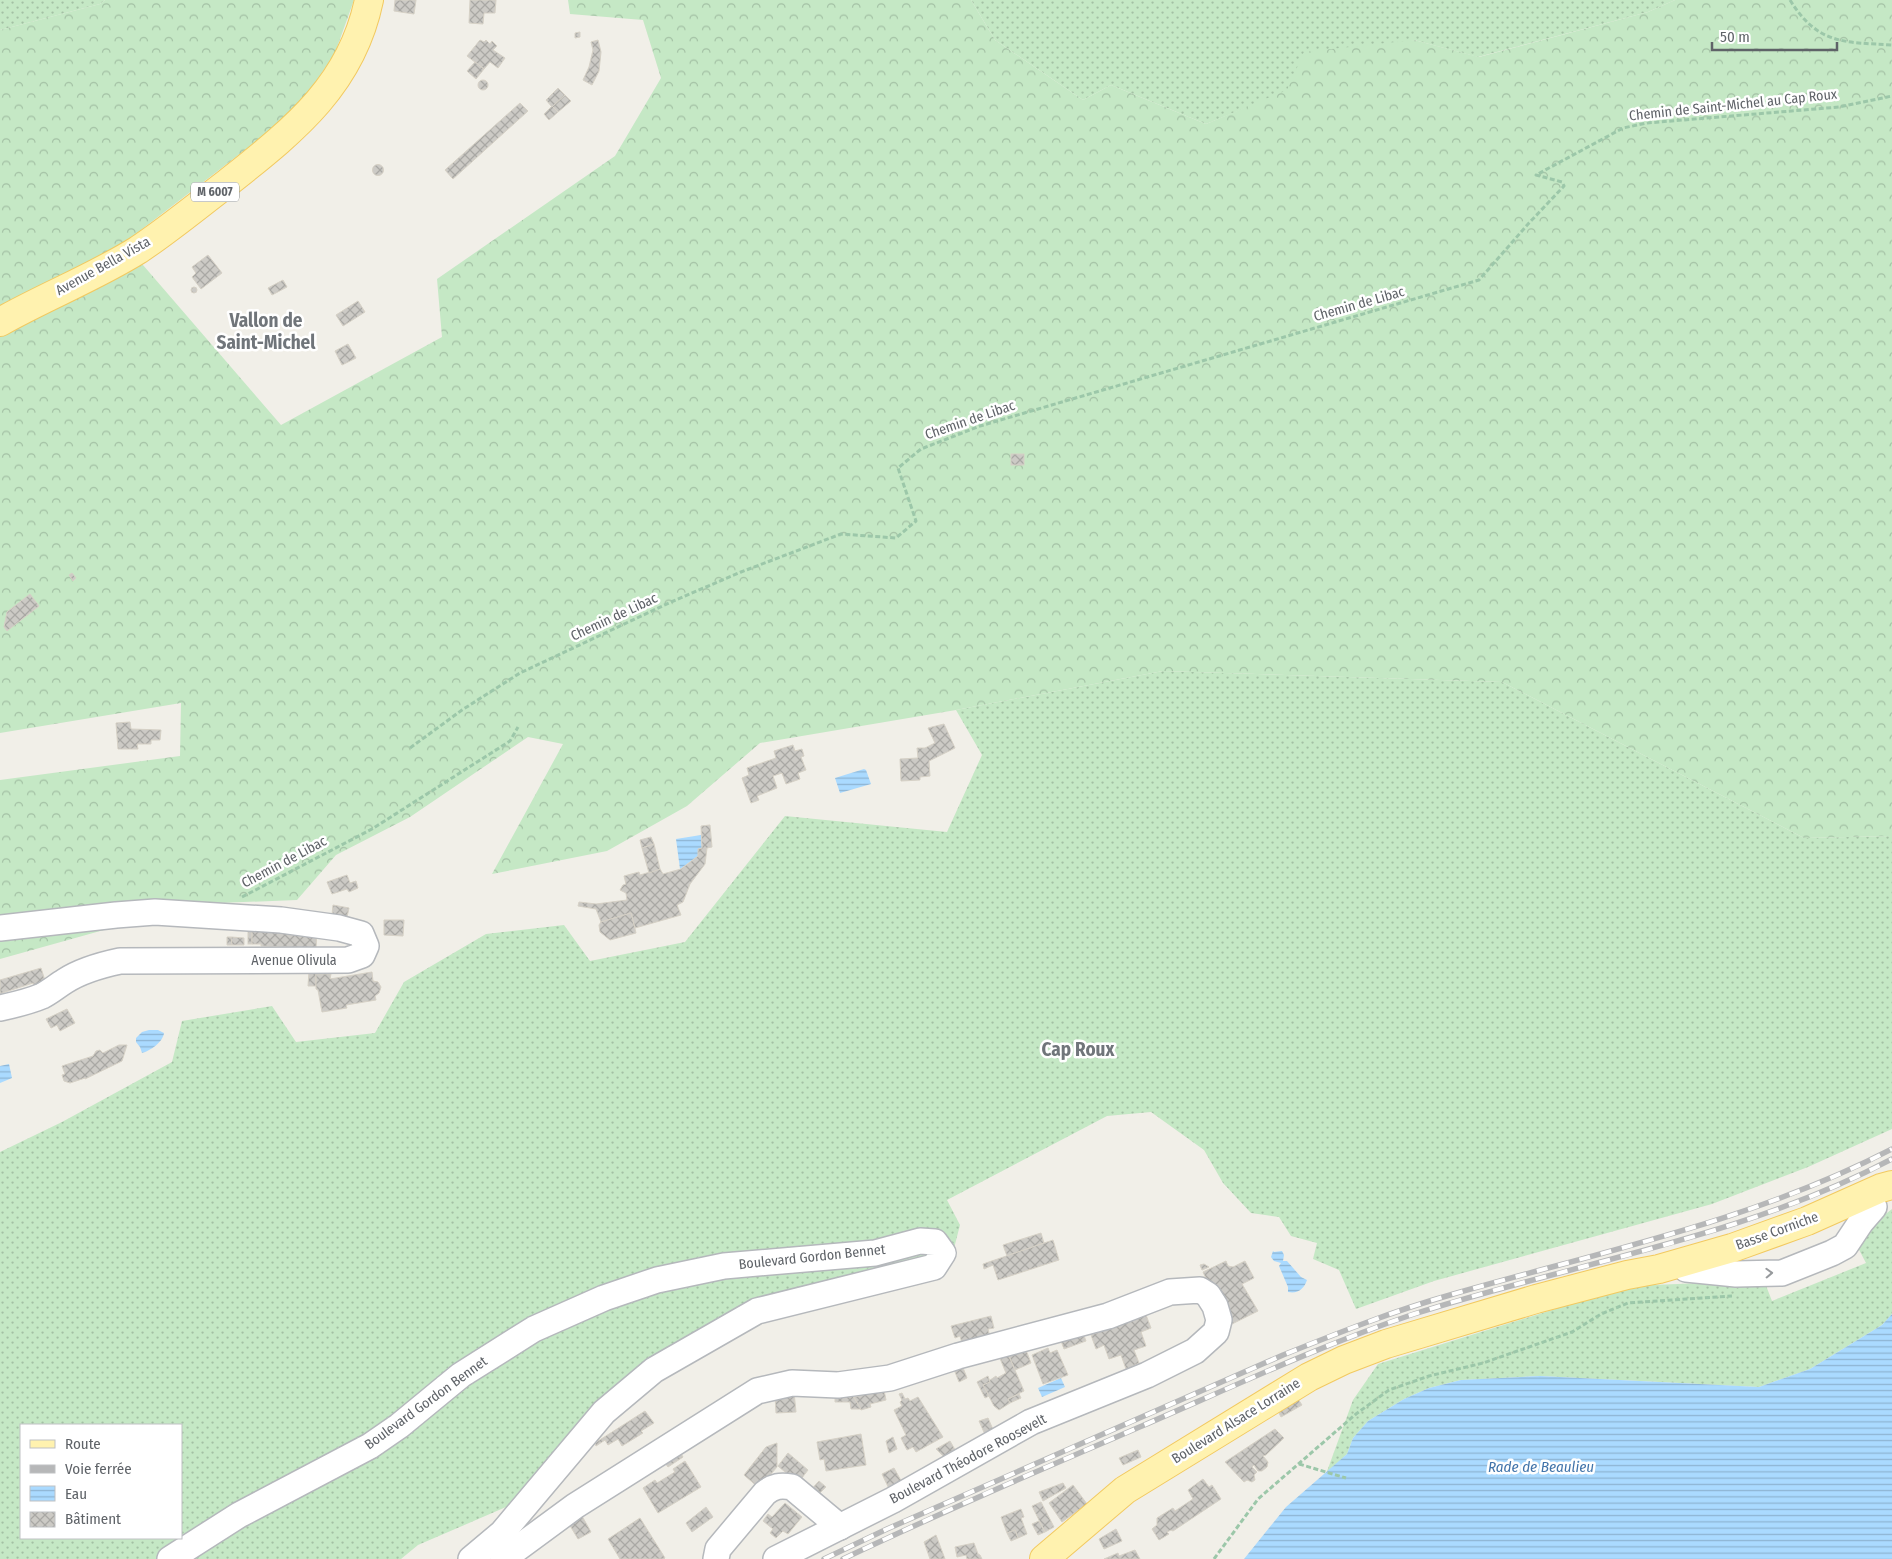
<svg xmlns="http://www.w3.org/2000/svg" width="1892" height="1559" font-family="'Fira Sans Condensed',sans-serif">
<defs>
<pattern id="grass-dots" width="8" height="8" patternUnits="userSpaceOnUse" patternTransform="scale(1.25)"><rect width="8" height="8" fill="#c5e8c5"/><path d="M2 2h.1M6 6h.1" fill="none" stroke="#a3c0a4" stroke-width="1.8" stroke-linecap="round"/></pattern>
<pattern id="forest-crowns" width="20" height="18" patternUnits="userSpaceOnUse" patternTransform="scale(1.25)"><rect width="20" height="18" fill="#c5e8c5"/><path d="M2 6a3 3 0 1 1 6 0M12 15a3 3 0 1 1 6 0" fill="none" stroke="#a3c0a4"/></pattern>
<pattern id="water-rules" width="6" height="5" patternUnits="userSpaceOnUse" patternTransform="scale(1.25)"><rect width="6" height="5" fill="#aadaff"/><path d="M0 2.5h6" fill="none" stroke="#8eb4d2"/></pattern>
<pattern id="building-cross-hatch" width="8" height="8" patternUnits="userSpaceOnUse" patternTransform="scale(1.25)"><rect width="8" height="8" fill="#cccac5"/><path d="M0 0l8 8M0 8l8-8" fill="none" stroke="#a9a8a4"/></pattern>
</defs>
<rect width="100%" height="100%" fill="#f1efe8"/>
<!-- grass -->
<g fill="url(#grass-dots)" fill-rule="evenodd">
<polygon points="0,0 105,0 100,4 0,30"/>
<polygon points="971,0 1675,0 1648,12 1478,57 1414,40 1206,124 1111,85 1083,100 995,40"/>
<path d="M1163 671 1502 682 1804 838 1892 836V1129L1808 1167 1712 1204 1434 1281 1356 1309 1339 1270 1313 1259 1317 1243 1291 1236 1279 1217 1251 1213 1223 1183 1204 1150 1151 1112 1107 1116 947 1200 960 1225 952 1256 754 1318 657 1375 600 1424 548 1489 418 1545 401 1559H0V1152L62 1122 172 1062 182 1021 272 1006 296 1042 375 1033 404 982 486 934 564 925 590 961 685 942 785 816 947 832 982 755 956 710ZM21 1425H181V1538H21Z"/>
<polygon points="1892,1209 1892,1314 1882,1325 1810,1369 1759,1387 1540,1376 1461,1380 1429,1388 1404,1399 1368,1421 1353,1438 1347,1454 1326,1474 1353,1400 1378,1364 1629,1286 1726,1282 1765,1283 1772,1301 1866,1263 1856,1244 1874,1223"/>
</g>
<!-- forest -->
<polygon fill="url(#forest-crowns)" points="105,0 354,0 335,53 297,110 124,243 281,425 442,337 437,279 615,156 661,78 643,20 570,14 568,0 971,0 995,40 1083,100 1111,85 1206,124 1287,90 1304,52 1414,40 1479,57 1648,12 1675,0 1892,0 1892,836 1804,838 1502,682 1163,671 956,710 760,743 687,806 607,851 492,874 563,744 528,737 410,817 336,855 297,900 166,905 111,928 0,959 0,780 180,756 181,703 0,733 0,30 100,4"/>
<!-- water -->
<g fill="url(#water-rules)">
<polygon points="864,769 866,770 871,784 840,793 835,778"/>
<polygon points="701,835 702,848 698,849 698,856 680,869 676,839"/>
<path d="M149 1030H158L164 1033C163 1042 150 1051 142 1053L140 1047 136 1042V1038L142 1032Z"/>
<polygon points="9,1064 12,1078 0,1083 0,1066"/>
<path d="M1273 1251 1274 1252 1282 1251 1284 1255 1283 1261H1287L1301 1277 1307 1280C1304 1289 1298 1294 1288 1292V1287L1279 1266 1281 1263 1274 1261 1271 1257Z"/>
<polygon points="1892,1314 1892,1559 1244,1559 1286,1507 1347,1454 1353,1438 1368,1421 1404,1399 1429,1388 1461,1380 1540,1376 1759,1387 1810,1369 1882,1325"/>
<polygon points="1061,1378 1065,1387 1042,1397 1038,1388"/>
</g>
<!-- building -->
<g fill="url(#building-cross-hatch)" stroke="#d6d1c6">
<polygon points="395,0 416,0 414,14 394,11"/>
<polygon points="470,0 496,0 495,13 484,13 483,24 469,23"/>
<polygon points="580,32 580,37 575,38 575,33"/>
<polygon points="480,40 484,42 486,40 490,44 492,41 497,46 493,50 505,58 498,68 490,62 484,69 467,56"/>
<polygon points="598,40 601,52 599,71 592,85 583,80 589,67 593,50 591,42"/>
<polygon points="475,62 484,69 476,79 467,71"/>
<circle cx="483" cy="85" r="5"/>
<polygon points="558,88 565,95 552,107 546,100"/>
<polygon points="565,95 571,101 558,112 552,107"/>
<polygon points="520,103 528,111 453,179 445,170"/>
<polygon points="552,106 558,112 549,120 544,114"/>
<circle cx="378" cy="170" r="5.5"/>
<polygon points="208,255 222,273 201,289 192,277 196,273 192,267"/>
<polygon points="283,280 287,287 272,295 268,288"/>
<circle cx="194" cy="290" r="3"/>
<polygon points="358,301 365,312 343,326 336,315"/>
<polygon points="348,344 356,358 342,365 335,351"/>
<rect x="1011" y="454" width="13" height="11"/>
<polygon points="72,573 76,578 73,581 69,575"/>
<polygon points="30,594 39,606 7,631 4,627 7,612"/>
<polygon points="130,722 131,729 161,730 160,740 151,740 151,744 137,744 138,749 118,749 116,723"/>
<polygon points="944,724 955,748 929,761 930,776 920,777 920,780 901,781 900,759 918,758 917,748 925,748 935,743 928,728"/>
<polygon points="793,745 795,751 802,749 804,756 801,757 806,770 798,773 800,779 786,784 782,773 773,776 777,788 757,796 759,800 751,803 742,778 749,775 747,768 776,758 774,751"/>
<polygon points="710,825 712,847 707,848 705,864 690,884 683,902 677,905 681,915 635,928 631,913 601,922 596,909 578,906 579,902 596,904 627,900 626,893 620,890 623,885 626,884 624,876 639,872 640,875 660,869 663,874 681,869 698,856 698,849 702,848 701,826"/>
<polygon points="651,837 654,844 642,848 640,840"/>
<polygon points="654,844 660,869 649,873 642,848"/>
<polygon points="347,875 350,883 356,881 358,888 349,892 347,889 332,894 327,882"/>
<polygon points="333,905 349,908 347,917 332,915"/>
<polygon points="631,913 636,933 610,940 600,932 599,925 601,922"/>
<polygon points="384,920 404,920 403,936 384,935"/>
<rect x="248" y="928" width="4" height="16"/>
<polygon points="252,928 317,932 316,948 261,946 261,944 252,944"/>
<polygon points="227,937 231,937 232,945 227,945"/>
<polygon points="231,937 244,938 244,945 232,945"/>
<polygon points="41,968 47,987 36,992 33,983 2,993 2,994 0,995 0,980"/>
<polygon points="329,970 329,974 316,974 316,986 308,986 309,971"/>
<polygon points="372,972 373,981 378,982 381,987 379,993 375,996 376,1000 346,1005 347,1008 322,1012 318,990 316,989 316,974 331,974 330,979"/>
<polygon points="67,1009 75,1023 60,1031 57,1025 51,1028 46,1019"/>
<polygon points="119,1045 127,1045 122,1061 85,1079 85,1078 70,1083 64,1081 62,1075 65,1074 62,1066 93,1056 96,1051 100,1050 103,1053"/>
<polygon points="1041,1233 1044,1243 1007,1256 1003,1245"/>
<polygon points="1053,1240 1059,1260 998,1280 993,1265 984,1269 983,1264"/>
<polygon points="1226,1261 1228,1266 1233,1267 1245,1261 1254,1278 1242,1284 1258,1311 1228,1326 1203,1272"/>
<polygon points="1204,1264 1209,1267 1202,1270 1200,1265"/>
<polygon points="1146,1315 1151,1328 1141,1332 1146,1346 1134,1350 1139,1363 1126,1369 1121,1355 1109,1359 1104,1345 1096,1349 1091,1335"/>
<polygon points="991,1316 994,1328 988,1329 991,1341 963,1347 960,1336 955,1338 951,1326"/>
<polygon points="1083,1333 1086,1341 1064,1349 1061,1341"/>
<polygon points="1048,1348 1050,1353 1057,1350 1068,1375 1043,1384 1032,1355"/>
<polygon points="1026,1350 1031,1363 1015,1370 1008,1354"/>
<polygon points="1008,1354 1024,1391 1008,1399 1010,1403 999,1410 994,1406 983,1385 996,1376 997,1378 1006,1373 999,1356"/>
<polygon points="962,1365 967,1378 959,1382 953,1367"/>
<polygon points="988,1376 990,1382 983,1385 989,1396 985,1398 977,1382"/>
<polygon points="884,1390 886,1400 870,1404 871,1407 861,1410 854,1397"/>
<polygon points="794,1392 796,1412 776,1413 775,1395"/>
<polygon points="835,1392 851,1393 861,1409 851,1409 850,1402 835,1402"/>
<polygon points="902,1393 905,1399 908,1398 910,1401 918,1397 943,1437 916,1452 913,1447 907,1450 901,1438 906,1435 894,1410 902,1406 900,1402 902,1400 899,1394"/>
<polygon points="1019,1394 1021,1398 1010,1403 1008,1399"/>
<polygon points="1298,1399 1302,1405 1281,1417 1278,1411"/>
<polygon points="645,1411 654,1423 641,1431 643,1433 622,1446 618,1439 608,1445 605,1440 596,1446 595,1443"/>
<polygon points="988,1418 995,1434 987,1439 979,1421"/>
<polygon points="1275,1429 1284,1438 1266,1455 1263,1456 1268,1462 1267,1467 1262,1471 1258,1471 1254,1465 1252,1467 1257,1472 1254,1475 1255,1480 1252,1482 1247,1480 1244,1482 1225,1462"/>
<polygon points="861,1434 866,1465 826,1471 824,1459 820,1460 817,1442"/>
<polygon points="893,1437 897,1449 889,1453 886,1441"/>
<polygon points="950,1441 958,1455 948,1461 936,1449"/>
<polygon points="777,1443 777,1467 759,1488 744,1475 766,1447"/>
<polygon points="679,1450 683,1457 668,1467 663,1460"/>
<polygon points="1138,1450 1141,1457 1123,1465 1119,1458"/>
<polygon points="788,1453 808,1470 798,1483 778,1466"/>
<polygon points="685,1461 701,1487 658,1513 643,1488 655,1480 657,1483 675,1472 673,1469"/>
<polygon points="894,1468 904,1486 891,1493 882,1474"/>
<polygon points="1203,1479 1209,1487 1212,1485 1221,1499 1173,1531 1171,1530 1167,1532 1169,1534 1159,1540 1152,1529 1157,1525 1157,1518 1173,1508 1175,1511 1193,1499 1188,1490"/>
<polygon points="819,1481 826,1487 816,1497 809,1492"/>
<polygon points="1063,1483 1066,1488 1043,1501 1039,1492"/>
<polygon points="1073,1485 1087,1504 1062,1522 1049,1503"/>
<polygon points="1041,1502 1054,1527 1045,1532 1032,1506"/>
<polygon points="785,1503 802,1517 788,1534 783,1531 776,1538 770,1533 773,1529 763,1521 768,1514 772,1517"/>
<polygon points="706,1507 713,1517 692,1532 686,1523"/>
<polygon points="1021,1509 1024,1517 1021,1518 1027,1534 1018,1538 1015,1530 1007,1533 1001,1517"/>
<polygon points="582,1516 591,1532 578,1539 569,1524"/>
<polygon points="640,1518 665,1558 664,1559 620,1559 608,1539"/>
<polygon points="1039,1521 1045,1532 1038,1535 1032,1524"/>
<polygon points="1116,1529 1122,1541 1104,1549 1099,1539"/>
<polygon points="1015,1530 1018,1538 1011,1541 1007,1533"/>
<polygon points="936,1535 945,1559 930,1559 924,1542"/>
<polygon points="974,1543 978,1554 980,1555 982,1559 967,1559 966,1555 957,1557 955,1547"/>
<polygon points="1135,1550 1140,1559 1104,1559 1118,1553 1119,1556"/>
</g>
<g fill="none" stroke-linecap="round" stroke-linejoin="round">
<!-- minor casing -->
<g stroke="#b5b8bc" stroke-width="28">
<g id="minor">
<path d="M0 928 116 915 155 912 281 920 339 928 361 934 366 946 362 955 348 960 120 961C101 965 82 970 65 981 57 986 50 992 42 996 28 1002 14 1005 0 1008"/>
<polyline points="1686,1269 1736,1274 1782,1273 1832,1253 1845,1246 1861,1222 1874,1207"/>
<polyline points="170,1559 239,1515 370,1446 399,1426 461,1375 534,1329 604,1298 657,1280 724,1266 875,1253 920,1241 935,1242 943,1253 934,1267 757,1311 654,1370 604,1412 502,1533 471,1559"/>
<polyline points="503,1559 575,1506 757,1391 792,1383 838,1385 890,1378 958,1356 1108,1316 1170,1292 1200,1290 1208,1295 1215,1306 1219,1320 1216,1332 1195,1351 1147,1375 1031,1422 893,1500 776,1559"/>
<path d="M716 1559 718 1549 765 1493C774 1486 780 1485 792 1487L840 1527"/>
</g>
</g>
<!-- major casing -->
<g stroke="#f2c960" stroke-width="30">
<g id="major">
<path d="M0 322C44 297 95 277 138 250 168 230 197 206 226 184 291 132 351 87 369 0"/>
<polyline points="1044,1559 1125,1490 1309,1377 1344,1360 1386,1344 1536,1299 1627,1275 1659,1269 1732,1248 1807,1221 1881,1188 1892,1185"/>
</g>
</g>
<!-- path -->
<g stroke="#9cc7a9" stroke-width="3" stroke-dasharray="5 2.5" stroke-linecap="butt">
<path d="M1790 0C1818 45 1844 42 1892 45"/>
<polyline points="410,748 462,710 520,673 671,602 741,572 841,534 896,538 916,521 898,468 921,449 980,426 1479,280 1529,223 1564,186 1562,182 1536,175 1623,128 1647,123 1839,107 1892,96"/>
<polyline points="242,897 372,829 510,741 518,727"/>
<polyline points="1299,1464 1346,1478"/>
<polyline points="1214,1559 1258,1499 1356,1414 1389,1390 1429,1376 1483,1363 1572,1332 1601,1314 1628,1303 1732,1296"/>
</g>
<!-- minor -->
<use href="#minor" stroke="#fff" stroke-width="25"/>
<!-- major -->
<use href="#major" stroke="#fff2af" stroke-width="28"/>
<!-- rail casing -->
<g stroke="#b6b7b8" stroke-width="5.5">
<g id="rail">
<path d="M824 1559 887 1529 1283 1355C1338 1333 1393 1311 1450 1295 1599 1252 1753 1221 1892 1149"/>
<path d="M843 1559C941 1512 1042 1469 1142 1426 1232 1387 1321 1345 1414 1314 1573 1263 1743 1238 1892 1159"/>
</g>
</g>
<!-- rail -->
<use href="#rail" stroke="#fff" stroke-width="4" stroke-dasharray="11" stroke-linecap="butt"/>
</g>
<!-- one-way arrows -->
<defs><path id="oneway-chevron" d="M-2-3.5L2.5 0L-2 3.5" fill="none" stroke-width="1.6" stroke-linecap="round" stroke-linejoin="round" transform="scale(1.25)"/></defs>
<use stroke="#979a9d" href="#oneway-chevron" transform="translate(1769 1273) rotate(-2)"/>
<g text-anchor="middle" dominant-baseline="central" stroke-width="5" stroke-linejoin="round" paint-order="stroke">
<!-- shield labels -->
<rect fill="#fff" stroke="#8f9295" stroke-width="1" x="191" y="182.5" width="48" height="19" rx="4"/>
<g font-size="12" font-weight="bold" fill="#5f6368">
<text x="215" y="192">M 6007</text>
</g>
<!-- street labels -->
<g font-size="14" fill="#5f6368" stroke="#fff">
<text transform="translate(1733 105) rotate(-6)">Chemin de Saint-Michel au Cap Roux</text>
<text transform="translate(103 266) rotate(-29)">Avenue Bella Vista</text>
<text transform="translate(1359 304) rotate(-16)">Chemin de Libac</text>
<text transform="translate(970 420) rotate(-19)">Chemin de Libac</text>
<text transform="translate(614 617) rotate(-25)">Chemin de Libac</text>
<text transform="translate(284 862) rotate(-28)">Chemin de Libac</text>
<text x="294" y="960">Avenue Olivula</text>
<text transform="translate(1777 1231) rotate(-20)">Basse Corniche</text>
<text transform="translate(812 1257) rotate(-6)">Boulevard Gordon Bennet</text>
<text transform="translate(426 1403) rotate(-36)">Boulevard Gordon Bennet</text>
<text transform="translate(1236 1421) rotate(-32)">Boulevard Alsace Lorraine</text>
<text transform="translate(968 1459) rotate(-28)">Boulevard Théodore Roosevelt</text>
</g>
<!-- water labels -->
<g font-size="15" font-style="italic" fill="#4174aa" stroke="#fff">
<text x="1541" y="1467">Rade de Beaulieu</text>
</g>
<!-- district labels -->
<g font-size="19" font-weight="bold" fill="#70757a" stroke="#fff">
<text x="266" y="320">Vallon de<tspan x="266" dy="22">Saint-Michel</tspan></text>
<text x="1078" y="1049">Cap Roux</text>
</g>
</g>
<!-- legend -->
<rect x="20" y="1424" width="162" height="115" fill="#ffffff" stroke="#bfc1c3"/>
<rect x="30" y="1440" width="25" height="8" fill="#fff2af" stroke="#bfc1c3"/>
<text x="65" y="1449" font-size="15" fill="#5f6368">Route</text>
<rect x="30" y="1465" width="25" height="8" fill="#b6b7b8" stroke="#bfc1c3"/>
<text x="65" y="1474" font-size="15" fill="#5f6368">Voie ferrée</text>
<rect x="30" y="1486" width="25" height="15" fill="url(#water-rules)" stroke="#bfc1c3"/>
<text x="65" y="1499" font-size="15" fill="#5f6368">Eau</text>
<rect x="30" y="1512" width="25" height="15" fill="url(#building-cross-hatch)" stroke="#bfc1c3"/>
<text x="65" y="1524" font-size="15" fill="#5f6368">Bâtiment</text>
<!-- scale -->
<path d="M1712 42v8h125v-8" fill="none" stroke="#5f6368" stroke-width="2.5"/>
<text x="1720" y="42" font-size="15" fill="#5f6368" stroke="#ffffff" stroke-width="4" paint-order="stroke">50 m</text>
</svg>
